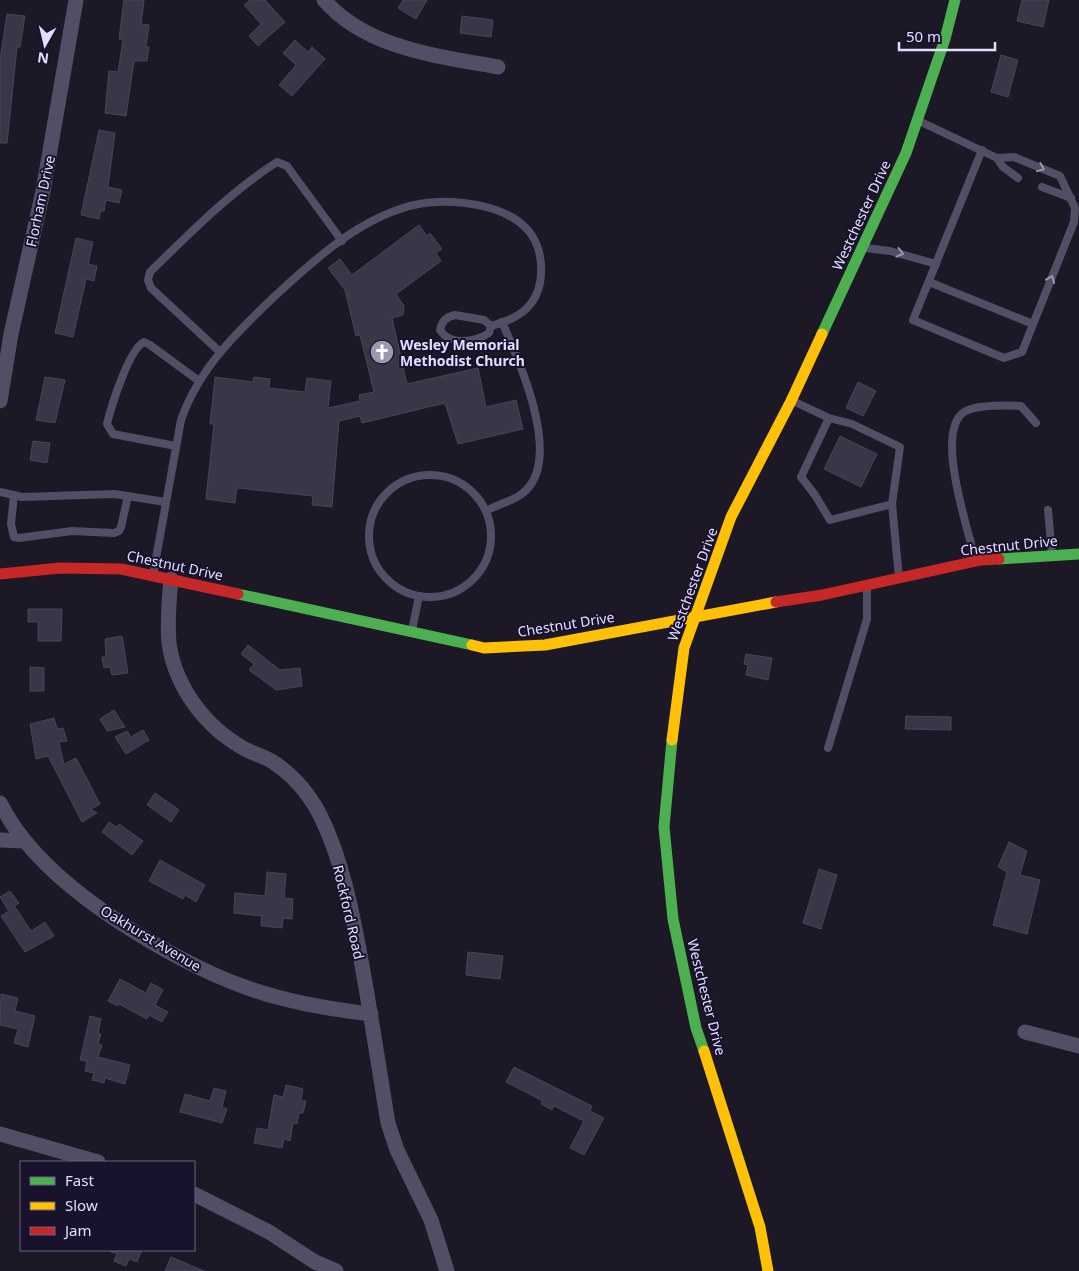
<svg xmlns="http://www.w3.org/2000/svg" width="1079" height="1271" font-family="'Noto Sans',sans-serif">
<rect width="100%" height="100%" fill="#1c1826"/>
<!-- building -->
<g fill="#3b3647" stroke="#494358">
<polygon points="124,0 144,0 141,24 149,25 146,47 149,47 147,61 134,61 126,116 105,113 109,71 118,72 123,40 119,39"/>
<polygon points="250,0 265,0 285,22 258,46 249,36 261,24 244,5"/>
<polygon points="403,0 427,0 416,19 398,8"/>
<polygon points="1022,0 1049,0 1043,27 1017,21"/>
<polygon points="7,14 25,16 20,47 17,47 7,143 0,143 0,60"/>
<polygon points="462,16 493,20 491,37 460,33"/>
<polygon points="295,40 308,52 312,47 325,59 292,96 279,85 296,65 283,53"/>
<polygon points="1001,55 1018,60 1008,97 991,92"/>
<polygon points="99,130 115,133 108,187 122,190 119,203 106,200 104,211 101,211 99,219 81,215"/>
<polygon points="419,225 427,236 430,233 442,249 436,253 441,261 396,294 404,306 403,315 392,318 407,384 478,368 486,407 516,400 523,429 458,444 445,403 362,423 360,416 339,421 332,507 312,505 313,496 237,488 235,503 206,499 214,424 210,424 215,377 253,382 254,377 270,379 269,388 305,392 307,378 331,381 328,408 360,401 359,395 374,392 360,335 356,336 345,290 328,268 340,259 352,275"/>
<polygon points="76,238 93,242 88,264 97,266 94,281 86,279 73,337 55,333"/>
<polygon points="45,377 65,380 55,423 36,420"/>
<polygon points="858,382 876,391 863,416 846,408"/>
<polygon points="840,436 877,454 861,487 824,469"/>
<polygon points="33,441 50,443 47,463 30,460"/>
<polygon points="28,609 62,609 61,641 38,641 38,622 28,622"/>
<polygon points="122,636 128,673 112,675 110,667 104,668 102,657 106,657 105,639"/>
<polygon points="248,645 280,670 300,668 302,686 276,690 249,670 254,664 241,654"/>
<polygon points="746,654 772,658 768,680 746,675 748,665 744,664"/>
<polygon points="30,667 44,668 44,691 30,691"/>
<polygon points="114,710 125,727 107,731 100,719"/>
<polygon points="906,716 951,717 951,730 905,729"/>
<polygon points="54,718 57,729 63,728 67,741 59,742 64,764 76,758 100,804 91,809 97,813 82,822 48,756 36,759 30,724"/>
<polygon points="143,730 149,740 126,754 115,737 127,731 131,737"/>
<polygon points="155,793 179,810 171,822 147,805"/>
<polygon points="109,822 116,827 119,824 143,841 132,855 102,832"/>
<polygon points="1009,842 1027,851 1020,875 1040,880 1027,934 993,925 1007,872 998,867"/>
<polygon points="160,860 205,885 196,902 185,895 183,899 149,881"/>
<polygon points="819,869 837,875 821,929 803,923"/>
<polygon points="267,872 286,874 284,898 293,899 292,919 283,918 282,928 261,926 262,916 234,913 235,893 265,896"/>
<polygon points="10,891 19,903 8,910 0,897"/>
<polygon points="15,907 31,931 45,922 54,936 25,952 1,916"/>
<polygon points="468,952 503,956 500,979 466,975"/>
<polygon points="120,979 146,993 151,983 163,990 155,1005 168,1012 162,1022 149,1015 147,1019 119,1004 118,1006 108,1001"/>
<polygon points="1,994 18,998 15,1011 35,1016 28,1047 14,1043 18,1029 0,1025"/>
<polygon points="90,1016 101,1019 98,1033 101,1034 98,1044 102,1045 98,1057 130,1065 125,1084 105,1078 104,1083 92,1080 94,1073 85,1071 87,1061 80,1060"/>
<polygon points="514,1067 592,1106 590,1111 604,1118 584,1155 570,1148 584,1121 554,1106 552,1110 541,1104 543,1101 506,1082"/>
<polygon points="286,1085 303,1089 301,1100 306,1101 303,1113 299,1113 297,1124 293,1123 290,1141 284,1139 282,1148 254,1143 257,1128 268,1130 274,1095 283,1097"/>
<polygon points="214,1088 226,1091 222,1107 227,1109 222,1123 180,1112 185,1094 210,1101"/>
<polygon points="107,1250 142,1250 137,1262 129,1259 126,1266 114,1261 117,1254"/>
<polygon points="171,1257 204,1271 165,1271"/>
</g>
<g fill="none" stroke-linecap="round" stroke-linejoin="round">
<!-- lane -->
<g stroke="#514e66" stroke-width="8">
<polyline points="919,121 997,158 1003,167 1018,178"/>
<polyline points="982,150 913,320 1004,358 1022,352 1074,222 1075,208 1060,176 1014,157 997,158"/>
<polyline points="1042,187 1071,198"/>
<polyline points="866,248 890,251 936,264"/>
<polyline points="929,282 1033,324"/>
<path d="M455 315 484 320 491 326 489 333C475 342 450 346 440 330 442 321 446 317 455 315Z"/>
<path d="M220 352 151 288 148 280 150 272C190 233 230 192 277 162L287 166 342 241"/>
<polyline points="793,401 829,418 852,424 900,447 892,504 899,578"/>
<polyline points="829,418 801,477 815,495 830,520 892,504"/>
<path d="M176 446 113 434 107 424C111 407 129 349 144 342L150 345 199 381"/>
<circle cx="430" cy="536" r="61"/>
<polyline points="0,492 22,497 114,494 166,502"/>
<polyline points="14,495 11,524 14,537 19,538 72,531 114,533 119,531 121,527 128,496"/>
<polyline points="1048,510 1052,554"/>
<path d="M486 511C500 503 519 500 529 487 559 450 519 360 502 322"/>
<path d="M975 559C969 531 931 424 968 410 980 405 1008 405 1021 406L1036 423"/>
<path d="M153 575 181 420C199 368 237 332 276 295 312 262 352 225 400 209 435 196 498 200 526 228 545 247 547 288 527 308 517 318 504 322 491 326"/>
<polyline points="412,630 419,596"/>
<polyline points="828,748 867,619 867,587"/>
</g>
<!-- street -->
<g stroke="#514e66" stroke-width="15">
<path d="M324 0C367 49 438 56 498 67"/>
<polyline points="0,401 11,334 43,191 76,0"/>
<path d="M171 579C169 600 167 621 169 643 175 687 206 728 245 749 254 754 264 756 273 762 293 775 309 794 320 815 342 859 352 911 361 960 371 1014 379 1069 388 1123L397 1150 431 1220 447 1271"/>
<path d="M0 803C7 816 15 829 25 841 76 904 189 971 266 994 300 1004 336 1010 371 1014"/>
<polyline points="0,840 24,841"/>
<polyline points="1025,1032 1079,1046"/>
<polyline points="0,1134 98,1162"/>
<polyline points="194,1194 269,1232 315,1262 336,1271"/>
</g>
<!-- fast -->
<g stroke="#4caf50" stroke-width="11">
<polyline points="822,334 906,153 945,39 955,0"/>
<polyline points="999,559 1079,554"/>
<polyline points="238,594 472,645"/>
<polyline points="672,740 664,827 673,919 696,1028 704,1051"/>
</g>
<!-- slow -->
<g stroke="#ffc107" stroke-width="11">
<polyline points="472,645 484,648 545,645 776,602"/>
<polyline points="672,740 684,648 731,517 791,401 822,334"/>
<polyline points="704,1051 760,1227 768,1271"/>
</g>
<!-- jam -->
<g stroke="#c62828" stroke-width="11">
<polyline points="0,574 60,568 121,569 238,594"/>
<polyline points="776,602 822,595 981,560 999,559"/>
</g>
</g>
<!-- one-way arrows -->
<defs><path id="oneway-chevron" d="M-2-3.5L2.5 0L-2 3.5" fill="none" stroke-width="1.6" stroke-linecap="round" stroke-linejoin="round" transform="scale(1.25)"/></defs>
<g stroke="#9a96b2">
<use href="#oneway-chevron" transform="translate(1041 168) rotate(22)"/>
<use href="#oneway-chevron" transform="translate(900 253) rotate(14)"/>
<use href="#oneway-chevron" transform="translate(1051 279) rotate(-68)"/>
</g>
<!-- icons -->
<defs>
<g id="church-disc" transform="scale(1.25)"><circle r="9.5" fill="#9d98b2" stroke="#18122c"/><path d="M-1.2-6h2.4v3.5h3.3v2.4h-3.3V6h-2.4V-.1h-3.3v-2.4h3.3Z" fill="#fff"/></g>
</defs>
<g fill-rule="evenodd">
<use href="#church-disc" x="382" y="352"/>
</g>
<g text-anchor="middle" dominant-baseline="central" stroke-width="4" stroke-linejoin="round" paint-order="stroke">
<!-- street labels -->
<g font-size="14" fill="#e3ddfe" stroke="#18122c">
<text transform="translate(40 201) rotate(-78)">Florham Drive</text>
<text transform="translate(861 215) rotate(-65)">Westchester Drive</text>
<text transform="translate(1009 545) rotate(-6)">Chestnut Drive</text>
<text transform="translate(175 565) rotate(12)">Chestnut Drive</text>
<text transform="translate(692 584) rotate(-70)">Westchester Drive</text>
<text transform="translate(566 624) rotate(-9)">Chestnut Drive</text>
<text transform="translate(349 912) rotate(77)">Rockford Road</text>
<text transform="translate(151 938) rotate(31)">Oakhurst Avenue</text>
<text transform="translate(707 997) rotate(76)">Westchester Drive</text>
</g>
<!-- poi labels -->
<g font-size="14" font-weight="bold" fill="#e3ddfe" stroke="#18122c" text-anchor="start">
<text x="400" y="344">Wesley Memorial<tspan x="400" dy="16">Methodist Church</tspan></text>
</g>
</g>
<!-- legend -->
<rect x="20" y="1161" width="175" height="90" fill="#18122c" stroke="#696380"/>
<rect x="30" y="1177" width="25" height="8" fill="#4caf50" stroke="#696380"/>
<text x="65" y="1186" font-size="15" fill="#e3ddfe">Fast</text>
<rect x="30" y="1202" width="25" height="8" fill="#ffc107" stroke="#696380"/>
<text x="65" y="1211" font-size="15" fill="#e3ddfe">Slow</text>
<rect x="30" y="1227" width="25" height="8" fill="#c62828" stroke="#696380"/>
<text x="65" y="1236" font-size="15" fill="#e3ddfe">Jam</text>
<!-- north arrow -->
<g transform="translate(45 45) rotate(188)" stroke="#18122c" stroke-width="4" paint-order="stroke">
<path d="M0-4L9 19L0 12L-9 19Z" fill="#e3ddfe"/>
<text y="-8" font-size="14" font-weight="bold" text-anchor="middle" fill="#e3ddfe">N</text>
</g>
<!-- scale -->
<path d="M899 42v8h96v-8" fill="none" stroke="#e3ddfe" stroke-width="2.5"/>
<text x="906" y="42" font-size="15" fill="#e3ddfe" stroke="#18122c" stroke-width="4" paint-order="stroke">50 m</text>
</svg>
